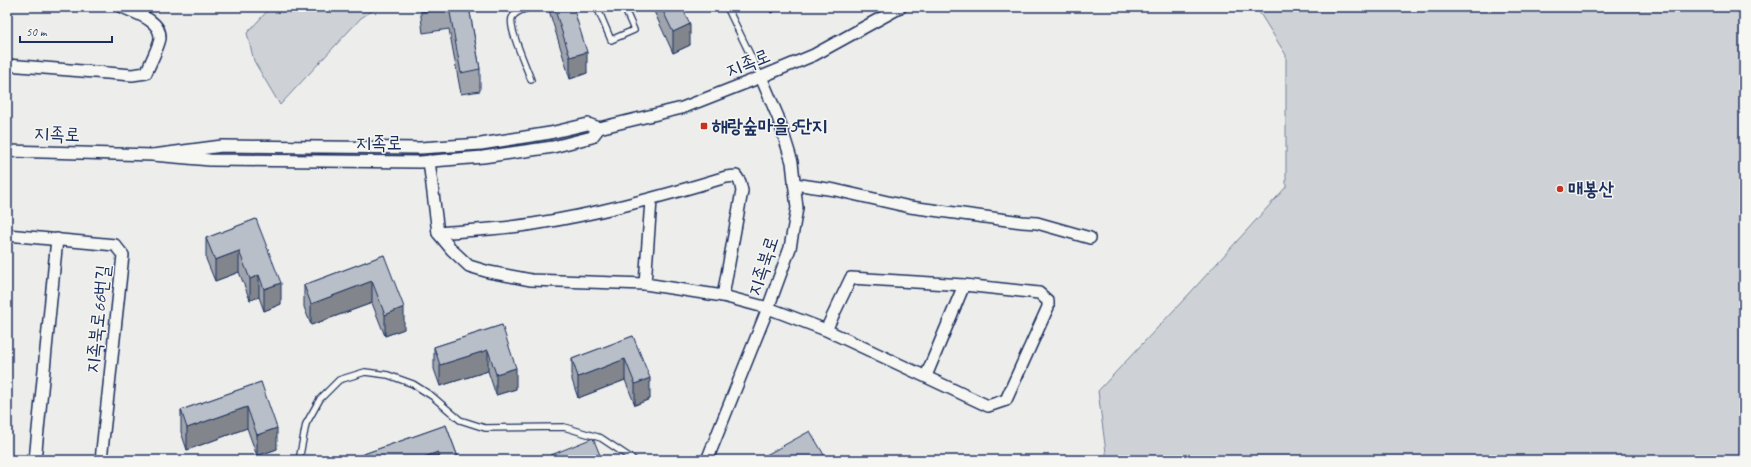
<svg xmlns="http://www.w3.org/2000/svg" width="1751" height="467" font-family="Caveat,'Poor Story',sans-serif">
<rect width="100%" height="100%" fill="#edeeec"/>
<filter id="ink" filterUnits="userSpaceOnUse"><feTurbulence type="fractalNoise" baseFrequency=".025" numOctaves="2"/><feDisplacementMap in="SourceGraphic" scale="8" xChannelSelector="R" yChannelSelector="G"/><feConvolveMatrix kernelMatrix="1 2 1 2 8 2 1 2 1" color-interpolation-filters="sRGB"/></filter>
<g filter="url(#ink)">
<!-- green -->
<g fill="#ced2d7" stroke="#74809a">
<polygon points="271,7 378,7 361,18 280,105 254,61 247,33"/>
<polygon points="1256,7 1744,7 1744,460 1107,460 1098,391 1190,293 1286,187 1286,55"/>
</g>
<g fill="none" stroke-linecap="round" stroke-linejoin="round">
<!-- lane casing -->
<g stroke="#1b2f5e" stroke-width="8">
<g id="lane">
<path d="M531 7C525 9 515 11 512 18 508 28 527 68 531 80"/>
<polyline points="597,7 611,40 634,30 624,7"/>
<polyline points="727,7 761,77"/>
<polyline points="299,460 306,424 320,399 339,380 365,372 388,375 413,384 432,396 460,420 485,428 564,427 601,438 634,460"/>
</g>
</g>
<!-- street casing -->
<g stroke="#1b2f5e" stroke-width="14">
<g id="street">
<path d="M7 65 132 75 146 73C149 66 160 44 160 38 161 20 135 13 122 7"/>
<polyline points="7,151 153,155 210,160 420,162 483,157 553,147 592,137 599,128"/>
<polyline points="153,155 222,146 420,148 481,144 550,133 588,124 599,128 682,108 761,77 814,55 901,7"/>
<polyline points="429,161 438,233 452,250 469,266 489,272 531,280 645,284 723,296 768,308 826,330 988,406 1006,400 1048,307 1048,301 1039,293 964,285 851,278 826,330"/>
<polyline points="794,184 835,190 910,207 1022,222 1037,223 1090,238"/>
<path d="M438 233C472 230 506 229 539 223 603 213 664 196 726 177L736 176 740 182 742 191 723 296"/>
<polyline points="7,235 115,245 123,255 101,460"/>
<polyline points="645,284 651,200"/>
<polyline points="926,376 964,285"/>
<polyline points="35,460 57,239"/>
<polyline points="707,460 768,308 790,248 797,208 792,162 778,117 761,77"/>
</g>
</g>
<!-- lane -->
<use href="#lane" stroke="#f6f6f2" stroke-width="5.5"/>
<!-- street -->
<use href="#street" stroke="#f6f6f2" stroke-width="11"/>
</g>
<!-- wall -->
<g fill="#9fa4ac" stroke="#1b2f5e">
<polygon points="421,7 469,7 480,69 480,91 461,94 449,29 423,33 421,17"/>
<polygon points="548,7 573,7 587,73 570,79"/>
<polygon points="652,7 682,7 690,45 673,53"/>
<polygon points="767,7 781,7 771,13"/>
<polygon points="256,219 281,304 264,311 259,297 250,300 239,272 215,281 206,259 206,238"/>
<polygon points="384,255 404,329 385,336 372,303 311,325 304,307 304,285"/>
<polygon points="502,325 516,389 496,395 488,371 440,386 434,369 434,347"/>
<polygon points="633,336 650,399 635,405 625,380 578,398 572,380 572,359"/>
<polygon points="261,382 277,449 257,456 247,428 187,450 181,432 181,410"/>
<polygon points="446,425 459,460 361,460 361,455"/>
</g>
<!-- shaded-wall -->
<g fill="#82868c" stroke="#1b2f5e">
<polygon points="771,7 781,7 771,13"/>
<polygon points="690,24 690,45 673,53 673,32"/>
<polygon points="587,52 587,73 570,79 570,57"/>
<polygon points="239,251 239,272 215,281 215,260"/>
<polygon points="259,275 259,297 250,300 250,279"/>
<polygon points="372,281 372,303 311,325 311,304"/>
<polygon points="281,283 281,304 264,311 264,289"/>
<polygon points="404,307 404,329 385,336 385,315"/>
<polygon points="488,350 488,371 440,386 440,365"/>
<polygon points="625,359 625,380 578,398 578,377"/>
<polygon points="516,368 516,389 496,395 496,374"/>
<polygon points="650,378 650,399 635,405 635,384"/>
<polygon points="247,407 247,428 187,450 187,428"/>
<polygon points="277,428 277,449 257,456 257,435"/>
<polygon points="438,452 438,460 416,460"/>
</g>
<!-- building -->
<g fill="#b9bfc8" stroke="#1b2f5e">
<polygon points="423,7 469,7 480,69 461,73 449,7 423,12"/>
<polygon points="554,7 573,7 587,52 570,57"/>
<polygon points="661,7 682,7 690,24 673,32"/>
<polygon points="256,219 281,283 264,289 259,275 250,279 239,251 215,260 206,238"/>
<polygon points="384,255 404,307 385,315 372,281 311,304 304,285"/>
<polygon points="502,325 516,368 496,374 488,350 440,365 434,347"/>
<polygon points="633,336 650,378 635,384 625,359 578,377 572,359"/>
<polygon points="261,382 277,428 257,435 247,407 187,428 181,410"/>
<polygon points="446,425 459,460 441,460 438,452 416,460 362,460 361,455"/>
<polygon points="810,431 827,460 801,460 800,459 797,460 757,460"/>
<polygon points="593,438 602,460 583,460 582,459 579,460 553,460 551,455"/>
</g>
</g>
<!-- markers -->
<g fill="#c8321e" stroke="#f6f6f2" stroke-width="1.5">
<rect x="700" y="122" width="8" height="8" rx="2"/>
<circle cx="1560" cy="189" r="4"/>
</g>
<g text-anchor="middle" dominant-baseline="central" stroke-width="3" stroke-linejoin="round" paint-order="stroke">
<!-- street labels -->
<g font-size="19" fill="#1b2f5e" stroke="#f6f6f2">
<text transform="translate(748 63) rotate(-22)">지족로</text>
<text transform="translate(57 134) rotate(2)">지족로</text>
<text x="379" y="143">지족로</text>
<text transform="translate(763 266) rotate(-72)">지족북로</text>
<text transform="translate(98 319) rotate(-84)">지족북로66번길</text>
</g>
<!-- poi labels -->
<g font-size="19" font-weight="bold" fill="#1b2f5e" stroke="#f6f6f2" text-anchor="start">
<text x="712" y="126">해랑숲마을5단지</text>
<text x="1568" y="189">매봉산</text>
</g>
</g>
<!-- margin -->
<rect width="1751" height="467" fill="none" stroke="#f6f6f2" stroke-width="24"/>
<rect x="12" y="12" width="1727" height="443" fill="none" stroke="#1b2f5e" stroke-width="1.5" filter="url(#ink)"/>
<!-- scale -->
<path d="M20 36v6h92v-6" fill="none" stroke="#1b2f5e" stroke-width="2"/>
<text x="26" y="36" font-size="12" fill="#1b2f5e" stroke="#f6f6f2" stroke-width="3" paint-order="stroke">50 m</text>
</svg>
